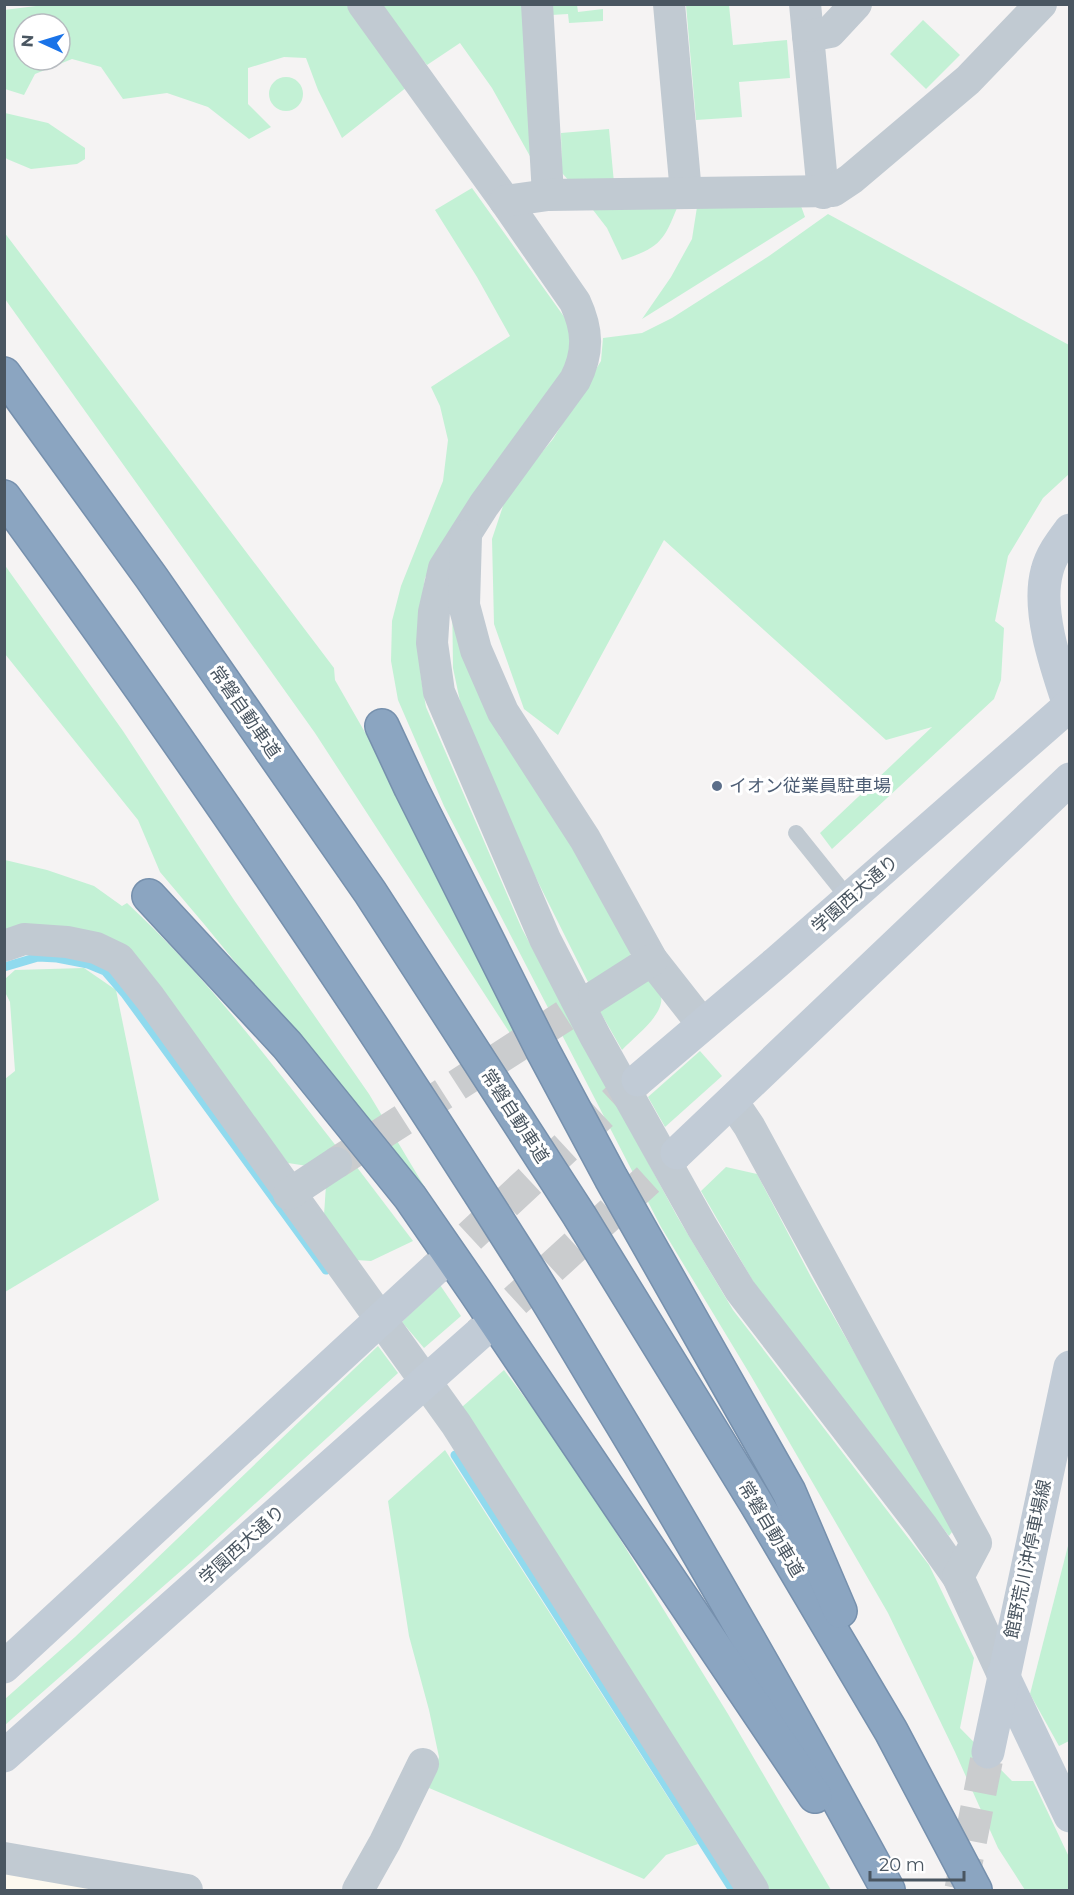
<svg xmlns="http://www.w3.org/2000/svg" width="1074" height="1895" font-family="Montserrat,'Noto Sans JP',sans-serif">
<rect width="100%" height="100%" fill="#f5f3f3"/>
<!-- commercial -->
<polygon fill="#fdf9ef" points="5,1872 116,1890 5,1890"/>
<!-- green -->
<g fill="#c3f1d5" fill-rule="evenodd">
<path d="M52 4 347 5 359 17 407 87 342 138 318 90 306 58 284 57 248 68V104L271 127 249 139 208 107 167 93 123 99 101 67 72 59 35 74 24 95 5 89 4 10ZM24 24H60V60H24Z"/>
<polygon points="378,5 523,5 536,167 492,88 460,43 427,65"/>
<polygon points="550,5 577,5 578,12 603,9 603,21 569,23 568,14 551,15"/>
<polygon points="686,5 729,5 733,45 787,40 790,78 739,82 742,117 696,120"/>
<polygon points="923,20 960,55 926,89 890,54"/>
<circle cx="286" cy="94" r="17"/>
<polygon points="5,113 48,123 85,148 85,159 77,164 31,169 7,159 5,157"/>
<polygon points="609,129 614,183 571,183 562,173 561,133"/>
<polygon points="472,188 565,318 574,340 567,363 540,408 450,530 425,578 418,623 421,678 426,707 522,929 677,1216 733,1310 929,1565 974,1658 960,1728 1012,1781 1033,1781 1069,1857 1069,1890 1025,1890 998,1848 955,1752 888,1613 751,1376 661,1227 444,806 398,700 391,661 392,621 401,586 443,481 448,440 440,406 431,387 510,336 477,277 435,210"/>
<path d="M679 203C664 240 662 247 622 260L607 228 590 206Z"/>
<polygon points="801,206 805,217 642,319 671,277 692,239 697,207"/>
<polygon points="828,214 1069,345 1069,474 1043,498 1008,556 995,621 1004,628 1001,680 994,699 832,849 820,833 932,727 886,740 664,540 558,735 524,709 494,624 492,539 507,494 553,439 601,361 603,338 642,333 672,318 769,256"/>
<polygon points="4,232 334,668 335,680 398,790 531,1057 528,1061 315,733 5,299"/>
<polygon points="4,564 123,731 234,900 369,1094 439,1211 204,924 160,872 138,820 5,654"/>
<polygon points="452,592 474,674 500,737 538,790 632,945 628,967 591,988 532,870 461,706 453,668"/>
<path d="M5 860 47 870 94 886 122 906 127 903C208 978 273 1065 340 1151L314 1167 288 1163 129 953 5 934Z"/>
<polygon points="84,968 116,990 159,1200 5,1292 5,1079 15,1071 10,1002 5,992 5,979 15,970"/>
<path d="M647 980C684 1001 640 1031 622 1050L598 1008Z"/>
<polygon points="700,1051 722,1076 665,1127 648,1097"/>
<polygon points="356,1166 413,1241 371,1261 356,1260 324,1215 326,1185"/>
<polygon points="726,1167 757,1174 811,1277 955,1528 949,1536 754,1283 701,1191"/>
<polygon points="440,1285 461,1316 424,1348 402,1322"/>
<polygon points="378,1346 398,1373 199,1555 5,1725 5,1699 75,1637"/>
<polygon points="504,1370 570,1458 728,1714 831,1890 766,1890 462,1407"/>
<polygon points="445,1450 698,1844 666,1855 644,1879 429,1788 439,1757 429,1710 409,1636 388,1501"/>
<polygon points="1069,1542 1069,1741 1059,1746 1030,1694"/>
</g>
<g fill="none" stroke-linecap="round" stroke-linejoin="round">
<!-- stream -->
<g stroke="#90daee" stroke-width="9">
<polyline points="4,967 38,957 57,958 88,964 105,971 125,994 326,1270"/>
<polyline points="455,1455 733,1890"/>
</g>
<!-- street-tunnel -->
<polyline stroke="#caccce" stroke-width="32" stroke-dasharray="32 16" stroke-linecap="butt" points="336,1163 594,997"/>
<!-- secondary-tunnel -->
<g stroke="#caccce" stroke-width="33" stroke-dasharray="33 16" stroke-linecap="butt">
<polyline points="434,1270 638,1080"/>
<polyline points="479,1334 677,1153"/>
<polyline points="961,1889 988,1752"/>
</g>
<!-- highway casing -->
<g stroke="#7690ad" stroke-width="36">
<g id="highway">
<polyline points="4,374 151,577 370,892 579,1215 756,1503 891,1731 975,1890"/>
<path d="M4 497C185 745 358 1000 522 1259 550 1303 577 1349 604 1394 703 1557 797 1723 888 1890"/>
<polyline points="382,726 411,788 543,1051 611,1178 789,1492 840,1611"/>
<polyline points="149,896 287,1045 410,1197 475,1291 815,1796"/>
</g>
</g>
<!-- lane -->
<polyline stroke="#c1cad2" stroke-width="16" points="796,833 849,899"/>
<!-- street -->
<g stroke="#c1cad2" stroke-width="32">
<path d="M363 4 505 201 575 302C588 330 589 352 575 380L484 505 444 568 434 612 432 643 439 692 545 939 595 1036 702 1227 740 1290 922 1526 958 1577 1003 1675"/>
<polyline points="537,4 548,195"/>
<polyline points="669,4 686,193"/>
<polyline points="805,4 823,193"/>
<polyline points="808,36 830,32 856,4"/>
<polyline points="505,201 548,195 833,191 851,179 968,80 1041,4"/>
<polyline points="466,536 464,605 476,650 503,712 585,839 652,960 703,1025"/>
<polyline points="4,946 24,939 67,942 96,948 119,959 150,998 456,1424 753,1890"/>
<polyline points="594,997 652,960"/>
<polyline points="732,1101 749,1126 976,1543 958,1577"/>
<polyline points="289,1194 336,1163"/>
<polyline points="4,1858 187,1890"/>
<polyline points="358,1890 385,1842 423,1764"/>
</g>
<!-- secondary -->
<g stroke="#c1cbd6" stroke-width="33">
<path d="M1070 530C1061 542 1051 555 1047 571 1036 611 1057 669 1070 708"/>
<polyline points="638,1080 777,962 1070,705"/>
<polyline points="677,1153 1070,779"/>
<polyline points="4,1667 434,1270"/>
<polyline points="1003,1675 1070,1816"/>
<polyline points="988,1752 1070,1367"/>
<polyline points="4,1756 479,1334"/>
</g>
<!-- highway -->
<use href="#highway" stroke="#8ba5c1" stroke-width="33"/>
</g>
<!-- markers -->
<circle fill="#5c6f8a" stroke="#fff" stroke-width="2" cx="717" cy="786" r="6"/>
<g text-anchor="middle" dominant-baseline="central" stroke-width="6" stroke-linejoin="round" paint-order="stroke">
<!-- street labels -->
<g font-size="18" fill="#4a5661" stroke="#fff">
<text transform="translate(245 712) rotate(55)">常磐自動車道</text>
<text transform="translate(855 894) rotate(-41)">学園西大通り</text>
<text transform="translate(515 1116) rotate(57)">常磐自動車道</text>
<text transform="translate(771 1529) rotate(59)">常磐自動車道</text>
<text transform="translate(242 1545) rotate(-42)">学園西大通り</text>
<text transform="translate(1028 1559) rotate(-78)">館野荒川沖停車場線</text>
</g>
<!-- service labels -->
<g font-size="18" fill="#4e5e75" stroke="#fff" text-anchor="start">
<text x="729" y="786">イオン従業員駐車場</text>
</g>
</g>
<!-- border -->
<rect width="1074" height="1895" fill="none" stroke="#4a5661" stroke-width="12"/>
<!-- north arrow -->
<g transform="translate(42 42) rotate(274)"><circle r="28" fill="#ffffff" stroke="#b7bbc0" stroke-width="1.5"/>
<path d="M0-4.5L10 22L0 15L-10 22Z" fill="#1a73e8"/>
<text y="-9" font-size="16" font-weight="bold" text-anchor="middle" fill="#4a5661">N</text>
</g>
<!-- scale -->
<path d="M870 1871v9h94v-9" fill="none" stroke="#4a5661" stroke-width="3"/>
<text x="879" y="1871" font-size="18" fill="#4a5661" stroke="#ffffff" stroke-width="4.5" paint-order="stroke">20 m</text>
</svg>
